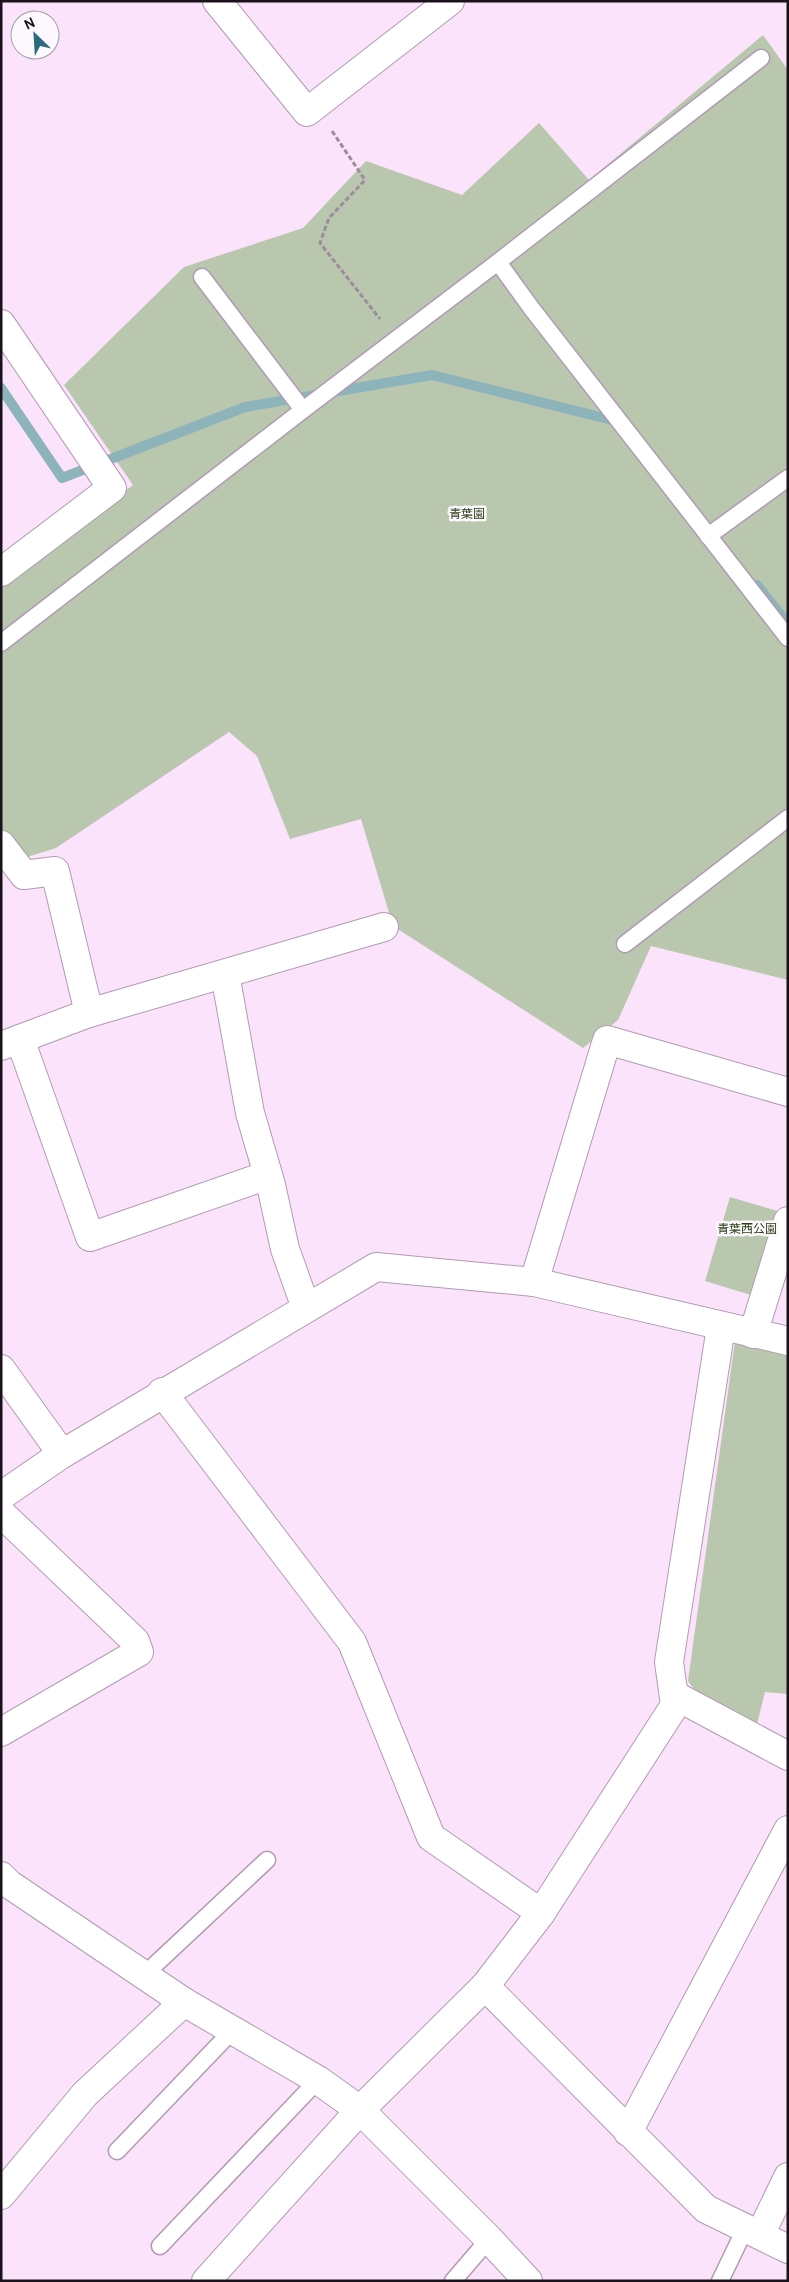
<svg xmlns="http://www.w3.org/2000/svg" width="789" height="2282" font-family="Overpass,'Noto Sans JP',sans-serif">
<rect width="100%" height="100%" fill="#fbe3fc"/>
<!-- green -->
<g fill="#b9c7ae">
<polygon points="763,35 788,70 788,980 651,946 618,1020 583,1048 393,926 361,819 290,839 257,756 229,732 56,848 1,865 1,583 133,485 64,385 184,267 303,228 366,161 462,195 539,123 589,180"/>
<polygon points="730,1197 781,1212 751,1295 705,1281"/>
<polygon points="735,1341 788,1352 788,1694 765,1692 756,1728 699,1696 688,1681"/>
</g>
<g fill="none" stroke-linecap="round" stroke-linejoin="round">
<!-- stream -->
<g stroke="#8db3bb" stroke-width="10">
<polyline points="1,388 62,478 245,407 432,375 620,422"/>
<polyline points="757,585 788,624"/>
</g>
<!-- service casing -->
<g stroke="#b19bb2" stroke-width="19">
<g id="service">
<polyline points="498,262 761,58"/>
<polyline points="202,277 303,410"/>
<polyline points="708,536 788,478"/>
<polyline points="1,643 303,410 498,262 532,309 788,638"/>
<polyline points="625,944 788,818"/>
<polyline points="144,1975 267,1860"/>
<polyline points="117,2151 233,2030"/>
<polyline points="160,2246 318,2080"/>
<polyline points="453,2281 489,2239"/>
<polyline points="720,2281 745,2229"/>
</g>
</g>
<!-- minor casing -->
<g stroke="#b19bb2" stroke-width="30">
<g id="minor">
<polyline points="217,1 307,112 450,1"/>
<polyline points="1,324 112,488 1,572"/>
<polyline points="1,845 24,875 55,871 89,1013"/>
<polyline points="225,974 250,1113 271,1185 285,1249 306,1308"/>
<polyline points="20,1039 90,1237 268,1175"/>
<polyline points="1,1046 89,1013 384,927"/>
<polyline points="534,1282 788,1341"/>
<polyline points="753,1334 788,1221"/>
<polyline points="1,1369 62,1454"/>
<polyline points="162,1392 352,1642 431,1837 541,1913"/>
<polyline points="1,1496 62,1454 376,1267 534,1282 607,1040 788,1092"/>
<polyline points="1,1513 135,1641 139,1652 1,1732"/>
<polyline points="674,1695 788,1756"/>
<polyline points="1,1876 9,1884 184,2002 318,2080 360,2110 489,2239 528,2281"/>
<polyline points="485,1986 706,2209 788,2249"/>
<polyline points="628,2132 788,1830"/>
<polyline points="1,2195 85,2094 184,2002"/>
<polyline points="760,2235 788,2177"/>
<polyline points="206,2281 360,2110 485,1986 541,1913 675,1705 669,1662 721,1327"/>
</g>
</g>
<!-- path -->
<polyline stroke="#9d8c9e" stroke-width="3" stroke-dasharray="5 2.5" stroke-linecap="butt" points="332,131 365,180 329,218 320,243 380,319"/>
<!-- service -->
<use href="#service" stroke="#fff" stroke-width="16"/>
<!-- minor -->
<use href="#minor" stroke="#fff" stroke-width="28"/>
</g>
<g text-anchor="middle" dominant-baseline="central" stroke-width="5" stroke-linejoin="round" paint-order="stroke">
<!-- park labels -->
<g font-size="12" fill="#2d4217" stroke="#fcf8fd">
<text x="467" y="515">青葉園</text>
<text x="747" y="1230">青葉西公園</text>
</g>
</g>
<!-- border -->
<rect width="789" height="2282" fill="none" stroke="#1b131c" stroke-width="5"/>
<!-- north arrow -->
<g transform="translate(35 35) rotate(335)"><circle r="24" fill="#fcf8fd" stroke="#a29ca3"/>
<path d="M0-4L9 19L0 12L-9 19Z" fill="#2c6a80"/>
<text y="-8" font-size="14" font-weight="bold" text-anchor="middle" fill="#1b131c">N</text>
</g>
</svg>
